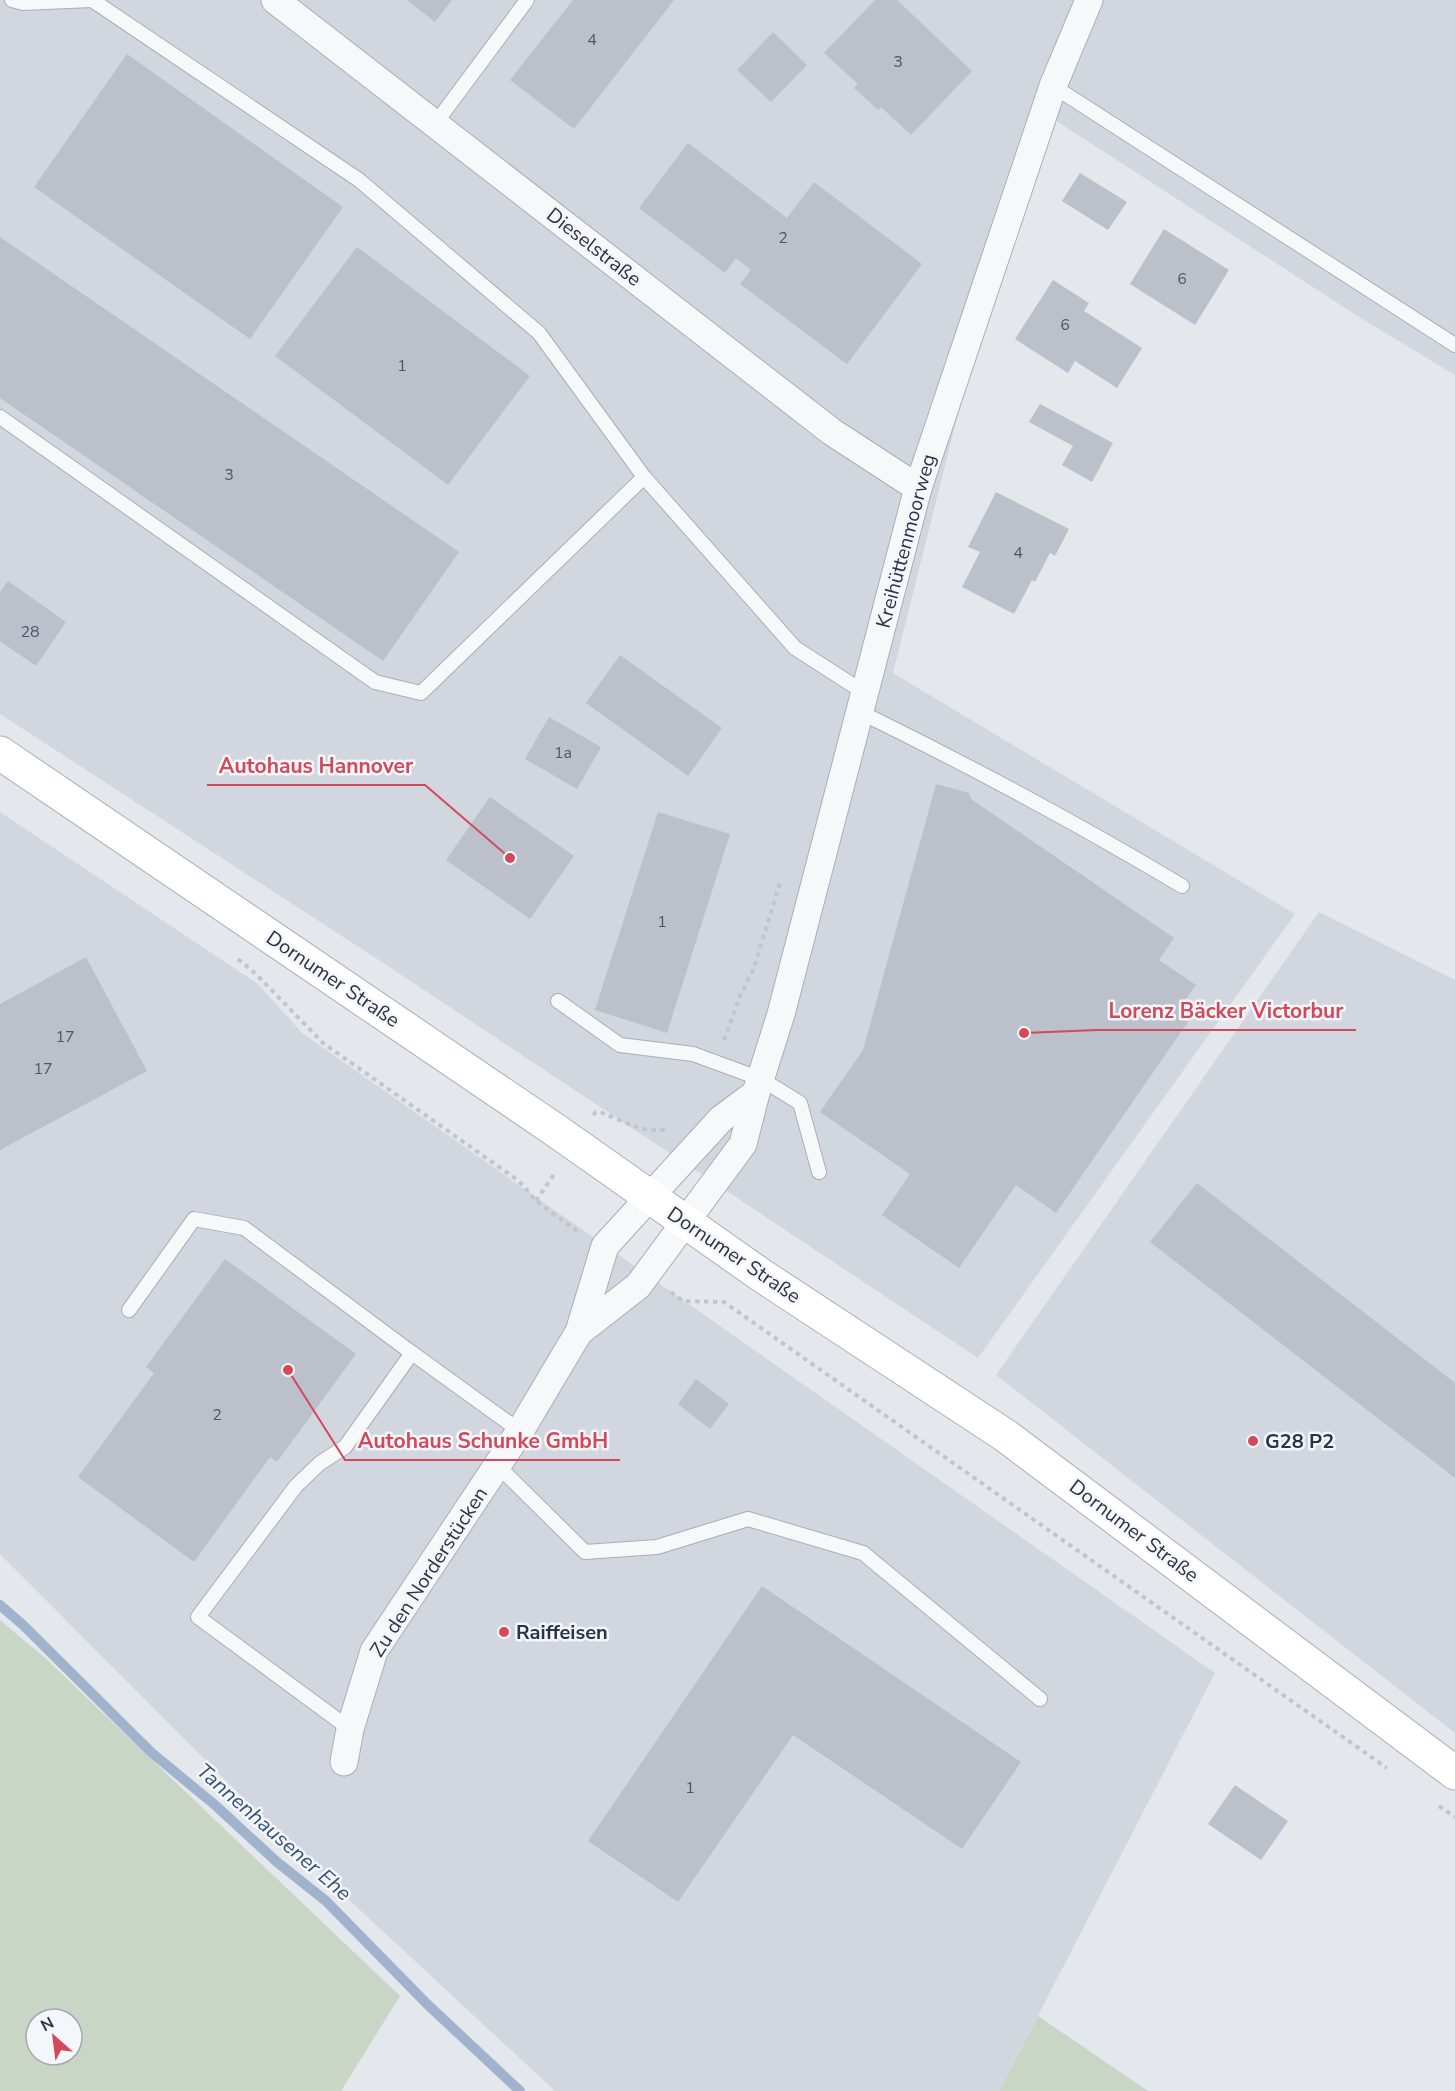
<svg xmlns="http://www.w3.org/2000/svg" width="1455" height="2091" font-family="'Nunito Sans',sans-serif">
<rect width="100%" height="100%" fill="#e4e7ec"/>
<!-- built -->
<g fill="#d2d6de">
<polygon points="0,0 1455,0 1455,375 1359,317 1035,107 893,673 1295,914 978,1358 388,966 0,714"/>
<polygon points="0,812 258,984 302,1033 1215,1673 999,2091 555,2091 290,1845 0,1554"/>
<polygon points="1319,912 1455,980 1455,1733 996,1375"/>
</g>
<!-- green -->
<g fill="#c9d6c5" fill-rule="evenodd">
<path d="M0 1620 44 1657 400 1996 341 2091H0ZM36 2019H72V2055H36Z"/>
<polygon points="1038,2016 1148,2091 999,2091"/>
</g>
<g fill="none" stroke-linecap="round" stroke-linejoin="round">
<!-- stream -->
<polyline stroke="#9fb4cc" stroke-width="10" points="0,1605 23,1625 152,1753 215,1805 277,1862 326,1901 427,2004 520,2091"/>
</g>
<!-- building -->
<g fill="#bbc0ca">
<polygon points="407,0 452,0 435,22"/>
<polygon points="573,0 674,0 574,129 510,80"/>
<polygon points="875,0 897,0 972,71 911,135 881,107 878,110 854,88 858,84 824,53"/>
<polygon points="773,32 807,65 771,102 737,70"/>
<polygon points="127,54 343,207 250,339 34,187"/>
<polygon points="688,143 787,218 814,182 922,264 847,364 740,284 751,270 736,258 725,273 639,208"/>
<polygon points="1080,173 1127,202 1108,230 1062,201"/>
<polygon points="1164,229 1229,270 1195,325 1130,284"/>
<polygon points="0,237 459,552 383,661 0,398"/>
<polygon points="357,247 530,376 448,485 275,356"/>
<polygon points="1053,280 1089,303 1084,311 1142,348 1117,388 1075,361 1068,373 1015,339"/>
<polygon points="1040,404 1113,443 1092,482 1062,465 1073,446 1029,422"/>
<polygon points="996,492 1069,529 1055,556 1050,553 1035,582 1032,580 1014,614 962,587 980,552 968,547"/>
<polygon points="8,581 66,622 36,666 0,641 0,592"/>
<polygon points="620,655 722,728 688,776 586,703"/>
<polygon points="549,717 601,747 577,789 525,759"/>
<polygon points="936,784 969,793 971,799 1174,938 1159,960 1196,985 1179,1008 1192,1016 1056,1213 1016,1185 959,1268 882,1215 910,1174 820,1112 863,1050"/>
<polygon points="490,797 574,856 530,919 446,860"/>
<polygon points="658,812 730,834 667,1033 595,1010"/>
<polygon points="86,957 147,1071 0,1150 0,1004"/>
<polygon points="1197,1183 1455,1383 1455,1478 1150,1242"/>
<polygon points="225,1259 356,1354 277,1462 270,1457 194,1562 78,1477 154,1373 146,1367"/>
<polygon points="696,1379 729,1404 710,1429 678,1404"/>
<polygon points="762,1586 1021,1762 962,1849 793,1735 678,1902 588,1841"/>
<polygon points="1235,1785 1288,1821 1261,1860 1208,1824"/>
</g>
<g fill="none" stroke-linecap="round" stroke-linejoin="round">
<!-- service casing -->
<g stroke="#a9aeb7" stroke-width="16">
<g id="service">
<polyline points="12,0 23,3 92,0"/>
<polyline points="92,0 359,180 539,333 644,477 795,648 865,693"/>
<polyline points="1053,86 1455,345"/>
<polyline points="435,124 527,0"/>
<polyline points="0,417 375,682 421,693 644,477"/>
<path d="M860 712C970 766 1077 823 1182 886"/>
<polyline points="558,1001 620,1045 693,1054 761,1079 800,1103 819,1172"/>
<polyline points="129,1310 194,1219 244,1228 412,1353"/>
<polyline points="498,1466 585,1552 657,1547 748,1519 863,1553 1040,1699"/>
<polyline points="350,1729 198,1617 296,1486 320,1463 345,1447 412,1353 520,1431"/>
</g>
</g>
<!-- minor casing -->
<g stroke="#a9aeb7" stroke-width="29">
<g id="minor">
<polyline points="275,0 832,432 918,488"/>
<polyline points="579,1332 638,1286 743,1144 756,1093 781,1014 918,488 1053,86 1089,0"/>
<polyline points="344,1762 350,1729 374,1651 520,1431 579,1332 605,1246 721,1119 756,1093"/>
</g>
</g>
<!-- secondary casing -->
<g stroke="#a9aeb7" stroke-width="35">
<polyline id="secondary" points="0,753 558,1132 761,1275 1006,1436 1455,1773"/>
</g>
<!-- path -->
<g stroke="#c2c5cb" stroke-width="4" stroke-dasharray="4.5 4.5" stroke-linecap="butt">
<polyline points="238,959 256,974 323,1043 519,1181 536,1201 577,1231"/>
<polyline points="724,1040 740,996 754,968 780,883"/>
<path d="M593 1115 596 1112H600C621 1120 646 1135 668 1129"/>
<polyline points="536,1201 556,1171"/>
<polyline points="671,1292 683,1301 724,1302 1387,1768"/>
<polyline points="1439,1806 1455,1817"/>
</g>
<!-- service -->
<use href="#service" stroke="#f7f8fa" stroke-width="14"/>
<!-- minor -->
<use href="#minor" stroke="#f7f8fa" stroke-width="27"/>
<!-- secondary -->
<use href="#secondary" stroke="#fff" stroke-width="33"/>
</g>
<!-- markers -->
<g fill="#d1495b" stroke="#f4f6f9" stroke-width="2">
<circle cx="1253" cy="1441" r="6"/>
<circle cx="504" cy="1632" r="6"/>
</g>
<g text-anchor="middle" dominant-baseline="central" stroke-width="5" stroke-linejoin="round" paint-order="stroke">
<!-- number labels -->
<g font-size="16" fill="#4f5766">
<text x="592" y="40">4</text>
<text x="898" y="62">3</text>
<text x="783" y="238">2</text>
<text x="1182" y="279">6</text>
<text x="1065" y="325">6</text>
<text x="402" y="366">1</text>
<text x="229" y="475">3</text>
<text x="1018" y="553">4</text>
<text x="30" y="632">28</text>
<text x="563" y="753">1a</text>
<text x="662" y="922">1</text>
<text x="65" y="1037">17</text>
<text x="43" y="1069">17</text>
<text x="217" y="1415">2</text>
<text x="690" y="1788">1</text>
</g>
<!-- street labels -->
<g font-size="20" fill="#2b3445" stroke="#f4f6f9">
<text transform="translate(594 247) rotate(38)">Dieselstraße</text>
<text transform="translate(906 541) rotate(-75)">Kreihüttenmoorweg</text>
<text transform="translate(333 979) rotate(34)">Dornumer Straße</text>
<text transform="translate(734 1255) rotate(34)">Dornumer Straße</text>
<text transform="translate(1134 1531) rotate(37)">Dornumer Straße</text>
<text transform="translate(429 1572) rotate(-57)">Zu den Norderstücken</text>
</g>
<!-- poi labels -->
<g font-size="20" font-weight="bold" fill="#2b3445" stroke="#f4f6f9" text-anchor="start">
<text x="1265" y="1441">G28 P2</text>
<text x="516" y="1632">Raiffeisen</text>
</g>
<!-- water labels -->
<g font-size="21" font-style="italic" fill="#34527a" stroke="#f4f6f9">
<text transform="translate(274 1832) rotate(41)">Tannenhausener Ehe</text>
</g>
</g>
<!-- callouts -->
<path fill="none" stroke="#d1495b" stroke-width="2" d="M510 858L425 785H207M1024 1033L1097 1030H1356M288 1370L345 1460H620"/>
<g fill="#d1495b" stroke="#f4f6f9" stroke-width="2">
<circle cx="510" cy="858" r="6"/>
<circle cx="1024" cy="1033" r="6"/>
<circle cx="288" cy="1370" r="6"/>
</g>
<g font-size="21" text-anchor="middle" font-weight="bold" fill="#d1495b" stroke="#f4f6f9" stroke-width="5" stroke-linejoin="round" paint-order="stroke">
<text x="316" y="773">Autohaus Hannover</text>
<text x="1226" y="1018">Lorenz Bäcker Victorbur</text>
<text x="483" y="1448">Autohaus Schunke GmbH</text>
</g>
<!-- north arrow -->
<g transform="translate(54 2037) rotate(332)"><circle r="28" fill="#f4f6f9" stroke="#a4a8b1" stroke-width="1.5"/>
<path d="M0-4.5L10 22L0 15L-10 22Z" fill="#d1495b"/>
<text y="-9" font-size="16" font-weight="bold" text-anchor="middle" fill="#2b3445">N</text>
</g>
</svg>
